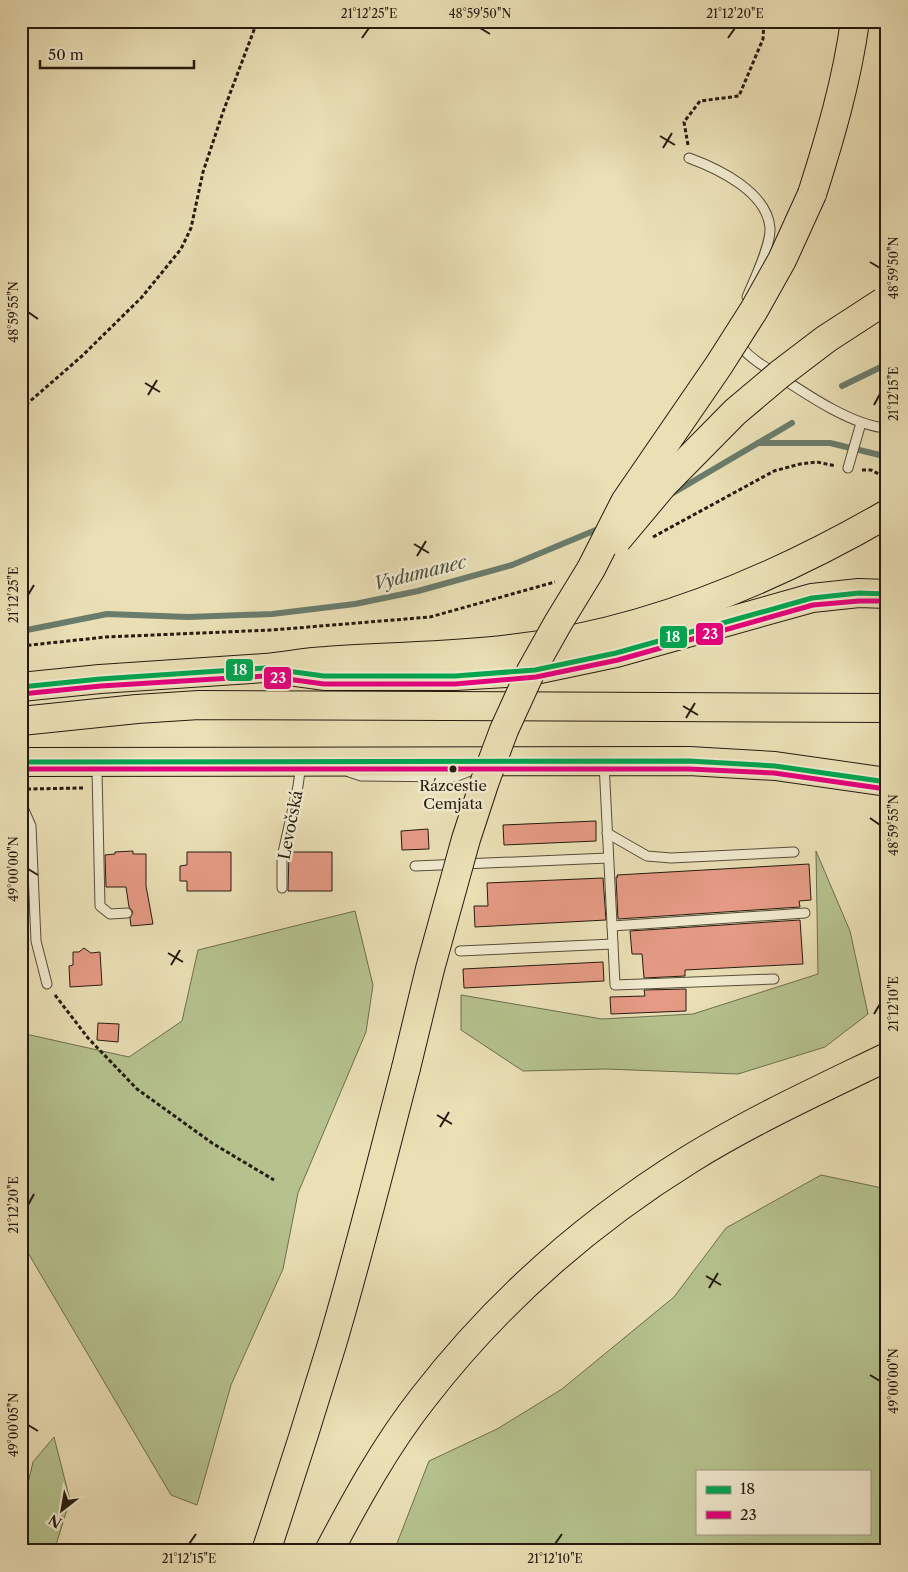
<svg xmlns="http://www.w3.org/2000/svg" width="908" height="1572" font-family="'Libre Caslon Text',serif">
<rect width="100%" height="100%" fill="#eadfb5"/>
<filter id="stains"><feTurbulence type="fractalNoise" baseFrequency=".004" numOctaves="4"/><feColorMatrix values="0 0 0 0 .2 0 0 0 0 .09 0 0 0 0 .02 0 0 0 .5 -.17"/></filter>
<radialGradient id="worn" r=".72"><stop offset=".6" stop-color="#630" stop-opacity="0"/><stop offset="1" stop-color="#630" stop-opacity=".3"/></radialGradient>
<!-- green -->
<g fill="#b5c28e" stroke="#6d6e4f" fill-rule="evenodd">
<polygon points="816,851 850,931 868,1014 825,1047 738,1074 605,1069 523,1071 461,1030 461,995 602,1019 693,1014 818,974"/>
<polygon points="355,911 373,985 366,1032 298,1193 283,1269 231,1385 197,1505 171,1495 21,1241 21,1033 129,1057 182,1021 198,950"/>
<path d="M821 1175 887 1189V1551H394L429 1461 497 1429 562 1389 674 1297 726 1228ZM697 1471H869V1533H697Z"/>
<polygon points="54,1437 70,1500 54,1551 21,1551 21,1513 33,1462"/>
</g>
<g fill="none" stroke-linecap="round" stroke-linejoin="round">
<!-- stream -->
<g stroke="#6a7c6c" stroke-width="6">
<polyline points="842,386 887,364"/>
<polyline points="758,443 830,443 884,456 887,459"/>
<polyline points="668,496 792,423"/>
<polyline points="21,629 27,630 107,614 188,617 272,614 355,604 418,591 512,565 603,527"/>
</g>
</g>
<!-- building -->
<g fill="#e59a85" stroke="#251b10">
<polygon points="596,821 596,841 504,845 503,825"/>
<polygon points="428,829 429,849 402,850 401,831"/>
<polygon points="133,851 133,854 146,854 146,886 153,924 131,926 130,918 133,912 129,907 126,887 106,887 105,855 115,854 115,852"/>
<polygon points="187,852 231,852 231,891 187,891 187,881 180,881 180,866 187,865"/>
<polygon points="289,852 332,852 332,891 288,891"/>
<polygon points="809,864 811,900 799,901 800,907 618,919 616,877 618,877 617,875"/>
<polygon points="603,878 606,920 475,927 474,906 488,906 487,883"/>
<polygon points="800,920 803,964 685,970 685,976 644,978 642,954 632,954 630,931"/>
<polygon points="84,948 91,953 100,952 102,985 70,987 69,966 73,965 73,952 79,952"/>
<polygon points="603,962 604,981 464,988 463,969"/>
<polygon points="686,989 686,1011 611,1014 610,997 645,996 644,990"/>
<polygon points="98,1023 119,1024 118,1042 97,1040"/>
</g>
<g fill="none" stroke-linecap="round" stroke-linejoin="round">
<!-- service casing -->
<g stroke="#564c39" stroke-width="11">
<g id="service">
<path d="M689 158C719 169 767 192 770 228 771 245 754 280 747 297"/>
<path d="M740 341C742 351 751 357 759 363 792 384 848 426 887 428"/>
<polyline points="848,468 861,423"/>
<polyline points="604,763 615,985 774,979"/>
<polyline points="97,771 100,906 110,914 127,913"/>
<polyline points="349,772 361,776 455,777 470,771"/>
<polyline points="21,803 31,826 36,941 47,984"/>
<polyline points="607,833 647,856 671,858 794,852"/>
<polyline points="415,866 608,858"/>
<polyline points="282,888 282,857 298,786 301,764"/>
<polyline points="612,926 805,913"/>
<polyline points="460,951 613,944"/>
</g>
</g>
<!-- primary casing -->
<g stroke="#251b10" stroke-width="30">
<g id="primary">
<polyline points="21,687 100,679 265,668 324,676 455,676 506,673 535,670 616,653 812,598 859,593 887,594"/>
<polyline points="21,762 689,761 775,766 887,782"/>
</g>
</g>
<!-- motorway casing -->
<g stroke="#251b10" stroke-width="30">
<g id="motorway">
<path d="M812 194C830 138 847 80 855 21"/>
<path d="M265 668C285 666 306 662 326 661 387 656 449 657 511 649 645 634 771 581 887 514"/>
<polyline points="21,721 137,709 199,705 887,708"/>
<path d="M266 1551C289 1482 311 1413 332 1344 359 1253 382 1160 406 1068"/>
<path d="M329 1551C357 1498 386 1445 423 1398 497 1302 587 1223 690 1159 753 1120 821 1089 887 1057"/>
</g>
</g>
<!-- path -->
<g stroke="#251b10" stroke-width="3" stroke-dasharray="4 2.5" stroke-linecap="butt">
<polyline points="688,145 684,122 700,101 739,96 763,39 764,21"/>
<polyline points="21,409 82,356 142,297 181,249 191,228 203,172 223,112 254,30 255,21"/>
<polyline points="862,470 871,470 887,478"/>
<polyline points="653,537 774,471 800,464 817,462 836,466"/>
<polyline points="21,646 106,637 272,630 430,617 555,582"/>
<polyline points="27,789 83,788"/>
<polyline points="55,995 88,1038 137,1089 212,1143 274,1180"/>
</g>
<!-- service -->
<use href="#service" stroke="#f1eacf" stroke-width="9"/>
<!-- primary -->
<use href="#primary" stroke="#eadfb5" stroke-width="28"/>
<!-- motorway -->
<use href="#motorway" stroke="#eadfb5" stroke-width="28"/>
<!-- motorway-bridge casing -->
<g stroke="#251b10" stroke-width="30" stroke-linecap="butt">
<g id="motorway-bridge">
<polyline points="617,540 663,485 735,412 780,374 826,339 883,302"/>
<polyline points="406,1068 430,969 466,839 485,781 504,730 531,671 558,623 591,569 625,502 719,365 754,310 782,260 812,194"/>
</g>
</g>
<!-- motorway-bridge -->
<use href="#motorway-bridge" stroke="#eadfb5" stroke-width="28"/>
<!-- bus-1 casing -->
<g stroke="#f1eacf" stroke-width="9">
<g id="bus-1">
<polyline points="21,687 100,679 265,668 324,676 455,676 535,670 616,653 812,598 859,593 887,594"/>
<polyline points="21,762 689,761 775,766 887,782"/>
</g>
</g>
<!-- bus-2 casing -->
<g stroke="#f1eacf" stroke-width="9">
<g id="bus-2">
<polyline points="22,694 101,686 265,676 324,684 455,684 536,677 618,660 813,605 859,601 887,601"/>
<polyline points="21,769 689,769 774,773 886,789"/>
</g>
</g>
<!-- bus-1 -->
<use href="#bus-1" stroke="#00a651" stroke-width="5"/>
<!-- bus-2 -->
<use href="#bus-2" stroke="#e5007d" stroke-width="5"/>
</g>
<!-- ticks -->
<path fill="none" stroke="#251b10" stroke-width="2" d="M480 28 490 34M362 38 369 28M728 38 735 28M660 136 675 145M663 148 672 133M870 262 880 268M28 312 38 319M145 383 160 392M148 395 157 380M874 405 880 394M414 544 429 553M417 556 426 541M28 595 34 585M683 706 698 715M686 718 695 703M870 818 880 825M28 869 38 875M168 953 183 962M171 965 180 950M874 1014 880 1004M437 1115 452 1124M440 1127 449 1112M28 1205 34 1194M706 1276 721 1285M709 1288 718 1273M870 1375 880 1381M28 1425 38 1431M189 1544 196 1534M555 1544 562 1534"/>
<!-- markers -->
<circle fill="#251b10" stroke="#f1eacf" stroke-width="2" cx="453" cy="769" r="4.5"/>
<g text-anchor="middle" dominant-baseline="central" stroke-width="5" stroke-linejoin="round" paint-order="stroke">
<!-- bus labels -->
<g font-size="15" fill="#251b10" stroke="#f1eacf">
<text x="453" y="785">Rázcestie<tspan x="453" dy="18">Cemjata</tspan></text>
</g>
<!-- street labels -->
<g font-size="16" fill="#251b10" stroke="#f1eacf">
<text transform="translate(290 825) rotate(-79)">Levočská</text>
</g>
<!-- water labels -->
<g font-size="18" font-style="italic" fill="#4d5446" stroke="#f1eacf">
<text transform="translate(420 573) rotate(-14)">Vydumanec</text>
</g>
</g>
<g stroke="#f1eacf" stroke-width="2">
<rect x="695" y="622" width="29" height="24" rx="5" fill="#e5007d"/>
<rect x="659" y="625" width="29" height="24" rx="5" fill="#00a651"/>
<rect x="225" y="658" width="29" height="24" rx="5" fill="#00a651"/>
<rect x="263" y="666" width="29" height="24" rx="5" fill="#e5007d"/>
</g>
<g font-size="14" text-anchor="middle" font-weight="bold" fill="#fff">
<text x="710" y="639">23</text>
<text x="673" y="642">18</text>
<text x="240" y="675">18</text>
<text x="278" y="683">23</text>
</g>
<!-- margin -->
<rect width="908" height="1572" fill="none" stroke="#eadfb5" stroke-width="55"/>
<!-- legend -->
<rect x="696" y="1470" width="175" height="65" fill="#f1eacf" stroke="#9f9783"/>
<rect x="706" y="1486" width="25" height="8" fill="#00a651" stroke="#9f9783"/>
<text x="740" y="1494" font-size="15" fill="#251b10">18</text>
<rect x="706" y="1511" width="25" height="8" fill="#e5007d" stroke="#9f9783"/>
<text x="740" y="1520" font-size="15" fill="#251b10">23</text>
<!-- north arrow -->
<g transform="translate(62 1510) rotate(211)" stroke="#f1eacf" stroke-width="4" paint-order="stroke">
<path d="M0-4L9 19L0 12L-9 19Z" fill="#251b10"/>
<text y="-8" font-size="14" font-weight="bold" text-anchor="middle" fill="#251b10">N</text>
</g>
<!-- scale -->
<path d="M40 60v8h154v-8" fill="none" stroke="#251b10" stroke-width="2.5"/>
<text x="48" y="60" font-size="15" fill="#251b10" stroke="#f1eacf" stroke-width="4" paint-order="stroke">50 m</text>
<rect x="28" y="28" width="852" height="1516" fill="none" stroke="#251b10" stroke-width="2"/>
<g font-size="12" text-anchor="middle" fill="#251b10">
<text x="369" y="18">21°12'25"E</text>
<text x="480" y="18">48°59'50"N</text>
<text x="735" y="18">21°12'20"E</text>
<text transform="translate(894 268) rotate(-90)" y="4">48°59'50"N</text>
<text transform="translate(14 312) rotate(-90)" y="4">48°59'55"N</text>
<text transform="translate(894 394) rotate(-90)" y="4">21°12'15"E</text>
<text transform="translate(14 595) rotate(-90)" y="4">21°12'25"E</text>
<text transform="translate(894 825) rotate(-90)" y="4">48°59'55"N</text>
<text transform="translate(14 869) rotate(-90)" y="4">49°00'00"N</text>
<text transform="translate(894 1004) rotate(-90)" y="4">21°12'10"E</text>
<text transform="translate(14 1205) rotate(-90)" y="4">21°12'20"E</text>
<text transform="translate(894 1381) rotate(-90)" y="4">49°00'00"N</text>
<text transform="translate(14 1425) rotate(-90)" y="4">49°00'05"N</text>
<text x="189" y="1563">21°12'15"E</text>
<text x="555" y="1563">21°12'10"E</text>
</g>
<rect width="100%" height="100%" filter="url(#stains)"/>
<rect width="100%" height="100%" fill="url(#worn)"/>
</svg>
